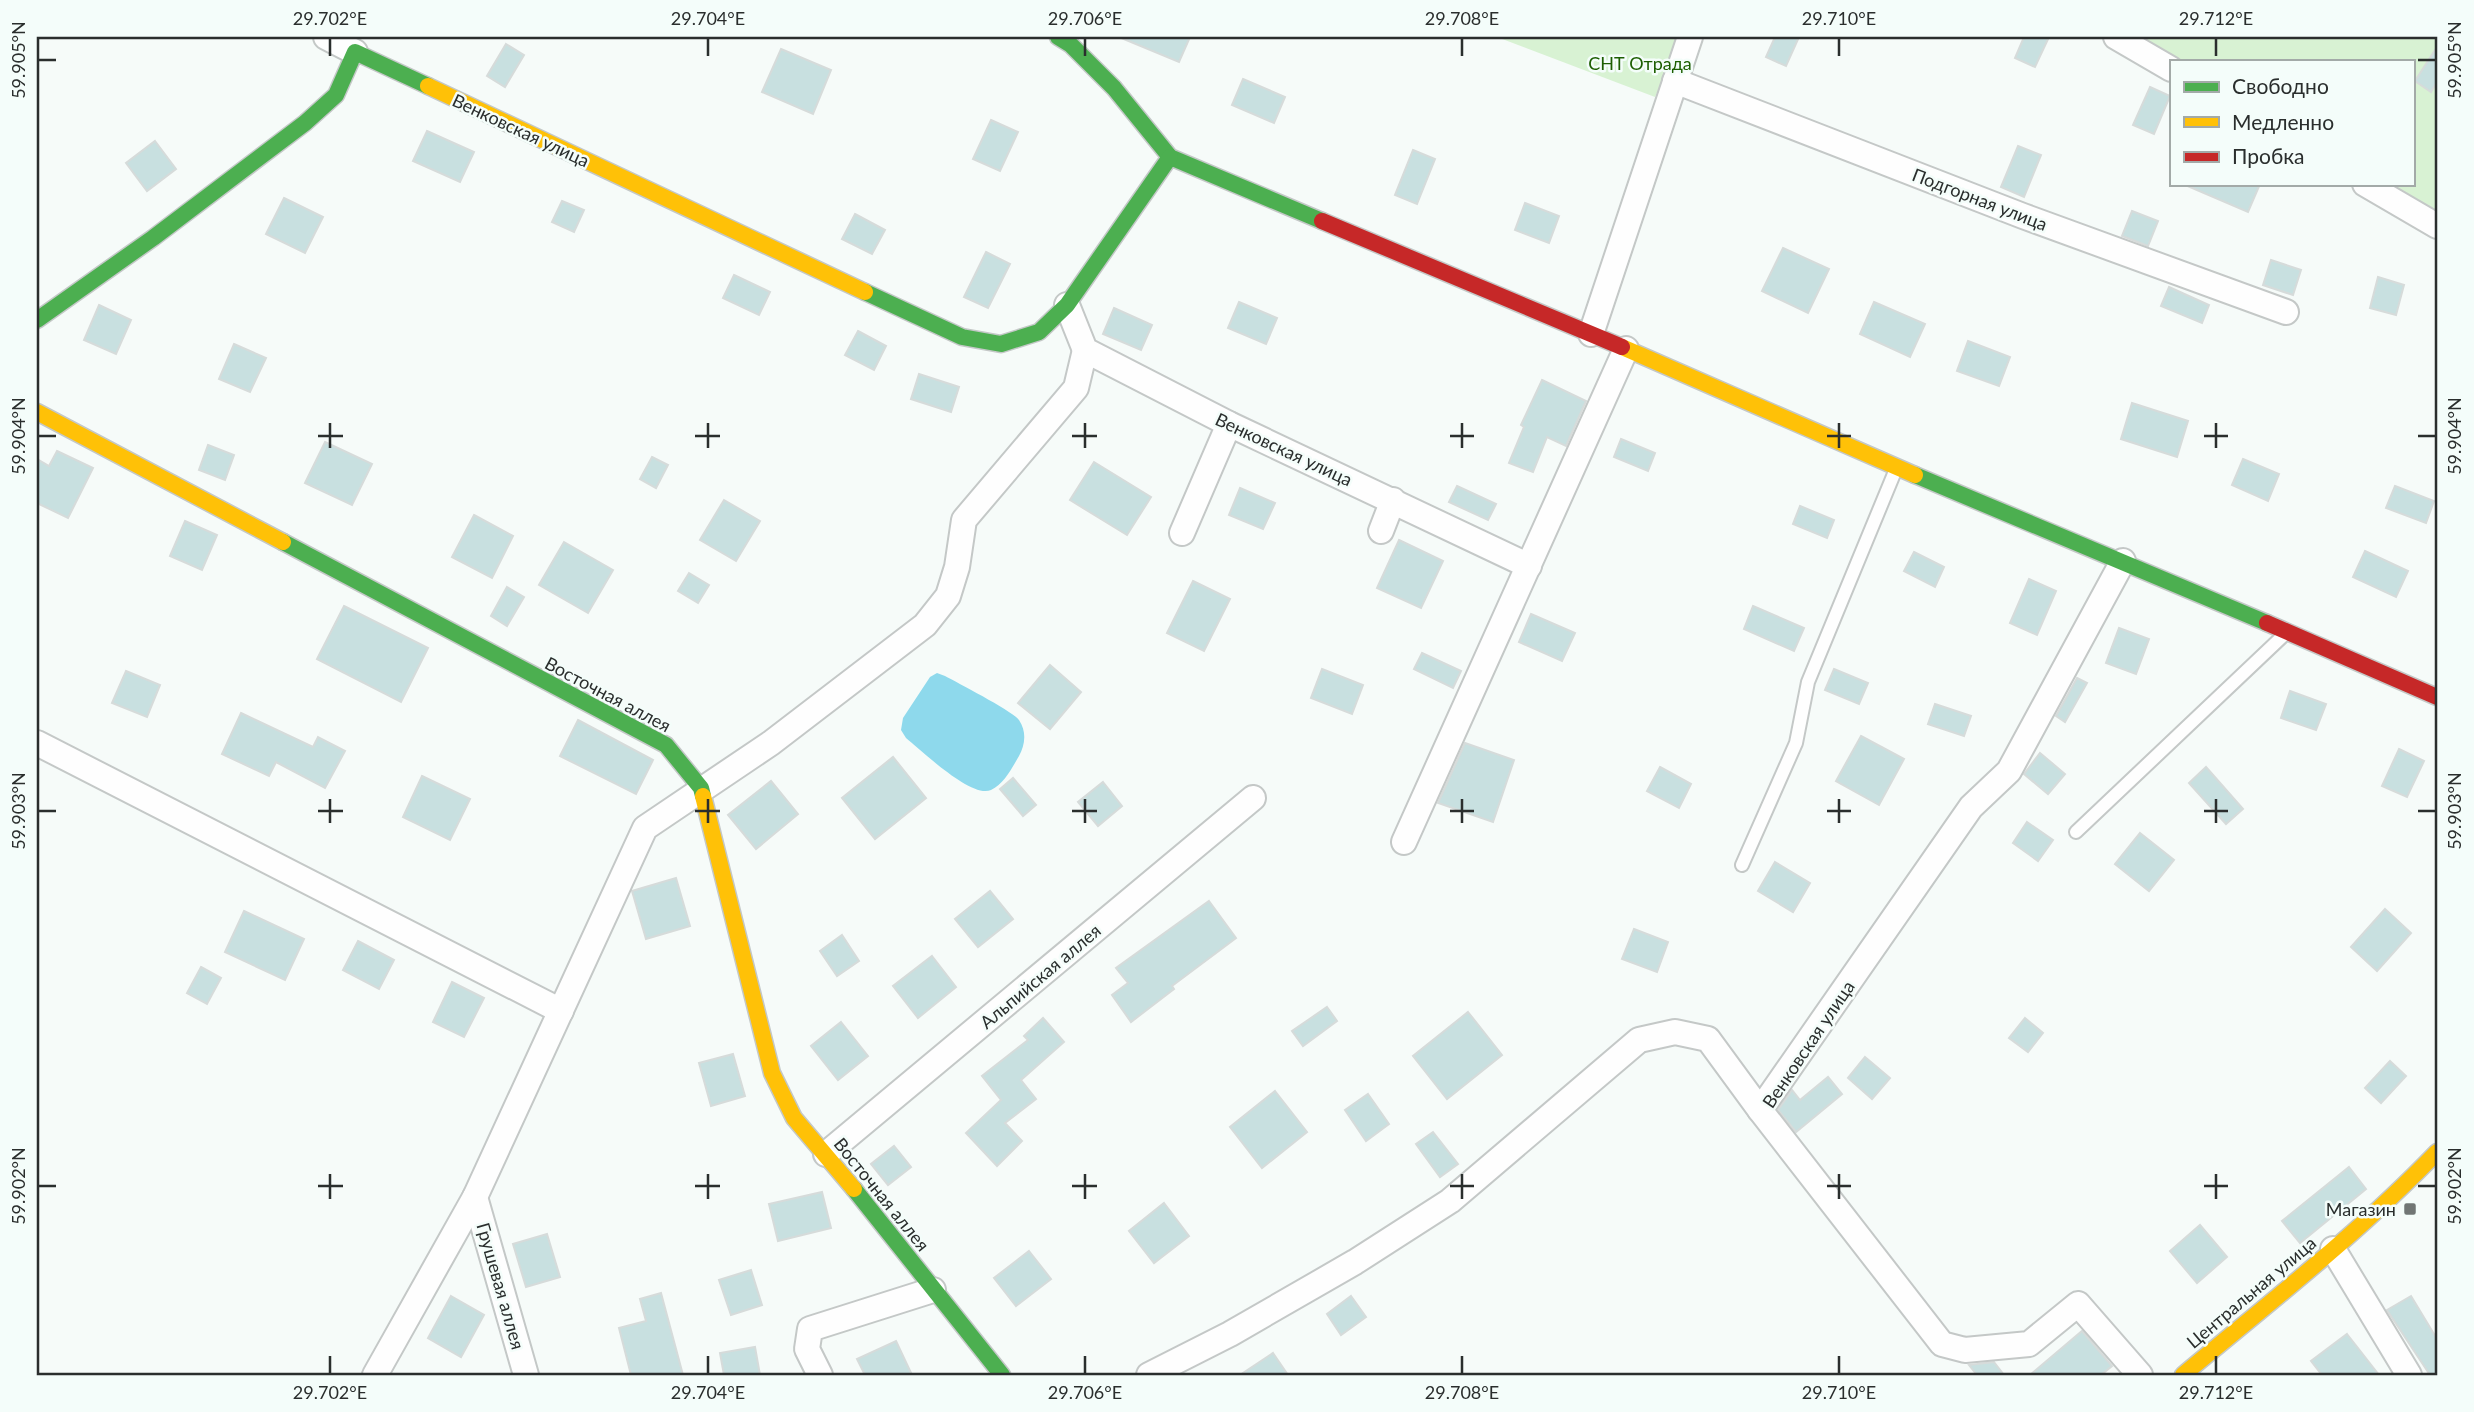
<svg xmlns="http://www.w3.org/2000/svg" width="2474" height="1412" font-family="Lato,sans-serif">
<rect width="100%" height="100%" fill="#f6fbf9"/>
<!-- green -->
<g fill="#d8f2d3">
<polygon points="1497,37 1681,37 1655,97"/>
<polygon points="2102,37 2437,37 2437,237 2348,184 2413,184 2413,61 2171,61 2171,78"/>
</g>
<!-- water -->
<path fill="#8ed9ec" d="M937 673 945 676C958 683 1014 712 1019 720 1027 732 1025 745 1019 756 1012 768 1004 784 991 790 972 799 922 751 906 738L901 730 903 718 930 677Z"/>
<!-- building -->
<g fill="#c8e0e0" stroke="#d6dbda" stroke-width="2">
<polygon points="1119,37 1190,37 1179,62"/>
<polygon points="1775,37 1799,37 1786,66 1766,57"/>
<polygon points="2024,37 2049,37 2035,67 2015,58"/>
<polygon points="506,44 524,55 505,87 487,76"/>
<polygon points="2437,47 2437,82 2431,92 2415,81"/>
<polygon points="781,49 831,70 813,114 762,92"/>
<polygon points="1243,79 1285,97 1274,123 1232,105"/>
<polygon points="2150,87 2170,96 2154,134 2133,125"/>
<polygon points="991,120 1018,132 1000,171 973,159"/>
<polygon points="427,131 474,152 460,182 413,161"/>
<polygon points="155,141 176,169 147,191 126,163"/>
<polygon points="2018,146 2041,155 2024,197 2001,187"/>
<polygon points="1413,150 1435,159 1417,204 1395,195"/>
<polygon points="2183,184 2260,184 2248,212"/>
<polygon points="284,198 323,217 305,253 266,234"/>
<polygon points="562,201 584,210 574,232 552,222"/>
<polygon points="1525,203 1559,216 1549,243 1515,230"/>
<polygon points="2132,211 2158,221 2148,246 2122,236"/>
<polygon points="855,214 885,230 872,254 842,239"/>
<polygon points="1783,248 1829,269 1808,313 1762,291"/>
<polygon points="986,252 1010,264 988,308 964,297"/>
<polygon points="2271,260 2301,270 2293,295 2263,285"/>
<polygon points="734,275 770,292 759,315 723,298"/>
<polygon points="2378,277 2404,285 2396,315 2370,308"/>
<polygon points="2169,287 2209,305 2202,323 2161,306"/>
<polygon points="1239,302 1277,318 1266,344 1228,328"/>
<polygon points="1874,302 1925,324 1910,357 1860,334"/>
<polygon points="99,305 131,320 116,354 84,340"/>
<polygon points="1114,308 1152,325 1141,350 1103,334"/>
<polygon points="858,331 886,346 874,370 845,355"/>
<polygon points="1968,341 2010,357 1999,386 1957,371"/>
<polygon points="234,344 266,358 250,392 219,379"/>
<polygon points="919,374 959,387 951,412 911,399"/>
<polygon points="1542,380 1586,401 1566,446 1547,437 1533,472 1509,463 1524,427 1521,425"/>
<polygon points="2132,403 2188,421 2177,457 2121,439"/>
<polygon points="1621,439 1655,453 1648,471 1614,457"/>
<polygon points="325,442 372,464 352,505 305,483"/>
<polygon points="208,445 234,455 225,480 199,470"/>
<polygon points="57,451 93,468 68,518 37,503 37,459 49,466"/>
<polygon points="652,457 668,465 656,488 640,479"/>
<polygon points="2243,459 2279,474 2268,501 2232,485"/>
<polygon points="1094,462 1151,497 1127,535 1070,500"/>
<polygon points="1457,486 1496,504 1488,520 1449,502"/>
<polygon points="2395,486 2434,501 2426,523 2386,508"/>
<polygon points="1240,488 1275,503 1263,529 1229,515"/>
<polygon points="724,500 760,521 736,561 700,540"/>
<polygon points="1800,506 1834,520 1827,538 1793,524"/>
<polygon points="474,515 513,536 492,578 452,557"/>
<polygon points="185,521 217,535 202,570 170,556"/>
<polygon points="1399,540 1443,561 1421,608 1377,588"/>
<polygon points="564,542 613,570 588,613 539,585"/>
<polygon points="2365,551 2408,571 2396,597 2353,577"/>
<polygon points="1914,552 1944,567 1935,587 1904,571"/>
<polygon points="689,573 709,585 698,603 678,591"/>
<polygon points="2029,579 2056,591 2037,635 2010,623"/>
<polygon points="1193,581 1230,599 1204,651 1167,633"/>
<polygon points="507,587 524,597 507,626 491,616"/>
<polygon points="344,606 428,648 401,702 317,659"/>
<polygon points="1753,606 1804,628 1794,651 1744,629"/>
<polygon points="1531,614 1575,633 1562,661 1519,642"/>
<polygon points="2119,628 2149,639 2136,674 2106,663"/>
<polygon points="1422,653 1461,671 1453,688 1414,669"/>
<polygon points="1050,665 1081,692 1050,729 1018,703"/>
<polygon points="1322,669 1363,685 1352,714 1311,698"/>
<polygon points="1834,669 1868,683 1859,704 1825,690"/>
<polygon points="126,671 160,685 147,717 112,703"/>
<polygon points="2077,678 2087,683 2065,722 2056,716"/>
<polygon points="2290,691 2326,704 2316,730 2281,718"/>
<polygon points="1935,704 1971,716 1964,736 1928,724"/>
<polygon points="241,713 313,747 318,737 345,751 325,788 276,762 269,776 222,754"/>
<polygon points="578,720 653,760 636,794 560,756"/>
<polygon points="1861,736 1904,759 1879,805 1836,781"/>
<polygon points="1465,743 1514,760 1493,822 1438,803"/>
<polygon points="2399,749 2424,761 2407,797 2382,786"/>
<polygon points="2040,753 2065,774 2048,794 2024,774"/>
<polygon points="893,757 926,798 875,839 842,798"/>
<polygon points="1660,767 1691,784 1679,808 1647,791"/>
<polygon points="2206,767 2243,809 2226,824 2189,783"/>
<polygon points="422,776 470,799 450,840 403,817"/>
<polygon points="1013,778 1036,805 1023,816 1000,789"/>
<polygon points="771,781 798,814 756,849 728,815"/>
<polygon points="1103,782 1122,806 1098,826 1078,802"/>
<polygon points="2027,822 2053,840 2038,861 2013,843"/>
<polygon points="2140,833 2174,860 2149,891 2115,864"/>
<polygon points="1775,862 1810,883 1793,912 1758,891"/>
<polygon points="676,878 690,926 646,939 632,891"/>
<polygon points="990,891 1013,919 978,947 955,919"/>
<polygon points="1209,901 1236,938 1172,986 1174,989 1131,1022 1112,995 1128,983 1116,968"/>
<polygon points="2385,909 2411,933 2377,971 2351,947"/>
<polygon points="244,911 304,939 285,980 225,952"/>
<polygon points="1634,929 1668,942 1657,972 1622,959"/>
<polygon points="842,935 859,961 837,976 820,951"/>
<polygon points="358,941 394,960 379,989 343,970"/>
<polygon points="932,956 956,987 918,1018 893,986"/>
<polygon points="201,967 221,978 207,1004 187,993"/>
<polygon points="452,982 484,998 464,1037 433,1022"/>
<polygon points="1327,1007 1337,1021 1303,1046 1292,1031"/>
<polygon points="1468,1012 1502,1055 1447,1099 1413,1056"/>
<polygon points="1043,1018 1064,1042 1021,1080 1036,1099 1005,1123 1022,1141 997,1166 966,1133 1001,1100 982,1076 1028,1040 1024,1036"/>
<polygon points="2025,1018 2043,1033 2028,1052 2009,1038"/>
<polygon points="841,1022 868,1056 838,1080 811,1046"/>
<polygon points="733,1054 745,1096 711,1106 699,1063"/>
<polygon points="1865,1057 1890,1078 1872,1099 1848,1078"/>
<polygon points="2390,1061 2406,1076 2381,1103 2365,1088"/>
<polygon points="1828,1077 1842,1094 1796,1132 1778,1110 1792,1090 1800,1100"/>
<polygon points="1275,1091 1307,1132 1262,1168 1230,1127"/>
<polygon points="1368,1094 1389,1124 1366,1141 1345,1110"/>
<polygon points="1433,1132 1458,1164 1440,1177 1416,1144"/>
<polygon points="894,1146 911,1167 888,1185 871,1164"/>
<polygon points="2349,1167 2366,1189 2300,1243 2282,1221"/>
<polygon points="822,1192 831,1228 778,1241 769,1204"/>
<polygon points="1164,1203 1189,1236 1154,1263 1129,1231"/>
<polygon points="2200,1225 2227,1257 2197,1283 2170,1251"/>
<polygon points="547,1234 560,1277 526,1287 513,1244"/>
<polygon points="1029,1251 1051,1279 1016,1306 994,1278"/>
<polygon points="751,1270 762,1305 731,1315 719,1280"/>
<polygon points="661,1293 683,1375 631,1375 619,1328 646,1321 640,1299"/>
<polygon points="451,1296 484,1315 461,1357 428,1338"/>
<polygon points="1351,1296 1366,1317 1341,1335 1327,1314"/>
<polygon points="2411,1296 2437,1339 2437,1375 2430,1375 2387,1310"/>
<polygon points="2082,1331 2112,1366 2101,1375 2030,1375"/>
<polygon points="2347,1334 2379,1375 2322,1375 2311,1361"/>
<polygon points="896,1341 912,1375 865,1375 857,1359"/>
<polygon points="755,1347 760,1375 724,1375 720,1353"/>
<polygon points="1273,1353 1288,1375 1240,1375"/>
<polygon points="1994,1362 2004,1375 1977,1375 1969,1365"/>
</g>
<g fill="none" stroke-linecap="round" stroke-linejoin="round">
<!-- lane casing -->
<g stroke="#c4c8c7" stroke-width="16">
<g id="lane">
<polyline points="2076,832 2286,633"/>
<polyline points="1742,865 1796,743 1808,682 1896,469"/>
</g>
</g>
<!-- street casing -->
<g stroke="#c4c8c7" stroke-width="28">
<g id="street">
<polyline points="326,37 355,52"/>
<polyline points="2116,37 2171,69"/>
<polyline points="1675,81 2023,216 2286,312"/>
<polyline points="2365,184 2437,226"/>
<polyline points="1067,305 1085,350 1229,424 1529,566"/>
<polyline points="1591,334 1690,37"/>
<polyline points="1381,531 1393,500"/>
<polyline points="1182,533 1229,424"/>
<polyline points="37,743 561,1011"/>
<polyline points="1404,842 1626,349"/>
<polyline points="1760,1110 1971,807 2009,771 2123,561"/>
<polyline points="826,1154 1253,798"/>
<polyline points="475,1197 526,1375"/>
<polyline points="2333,1249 2409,1375"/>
<polyline points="375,1375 475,1197 645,828 771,743 925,625 948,596 957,567 964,520 1076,388 1085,350"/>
<polyline points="820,1375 807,1349 810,1329 933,1290"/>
<polyline points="1149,1375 1230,1334 1355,1262 1450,1201 1639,1040 1675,1032 1708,1039 1760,1110 1942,1344 1965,1350 2029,1344 2078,1304 2140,1375"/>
</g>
</g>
<!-- fast casing -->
<g stroke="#c4c8c7" stroke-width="19">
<g id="fast">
<polyline points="1058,37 1071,45 1114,88 1170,157 1322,221"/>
<polyline points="865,292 962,337 1001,344 1039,332 1067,305 1170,157"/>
<polyline points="37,320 153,238 305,123 336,95 355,52 428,86"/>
<polyline points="1915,475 2267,623"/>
<polyline points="283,542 666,745 701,788 703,796"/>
<polyline points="854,1189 1002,1375"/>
</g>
</g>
<!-- slow casing -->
<g stroke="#c4c8c7" stroke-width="19">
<g id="slow">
<polyline points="428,86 865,292"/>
<polyline points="1622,347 1915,475"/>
<polyline points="37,412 283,542"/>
<polyline points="703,796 772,1073 794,1118 854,1189"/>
<path d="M2183 1375C2269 1303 2359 1233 2437 1152"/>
</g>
</g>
<!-- jam casing -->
<g stroke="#c4c8c7" stroke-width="19">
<g id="jam">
<polyline points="1322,221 1622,347"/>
<polyline points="2267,623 2437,697"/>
</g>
</g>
<!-- lane -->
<use href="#lane" stroke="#fefefe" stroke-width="12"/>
<!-- street -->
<use href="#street" stroke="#fefefe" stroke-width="24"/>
<!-- fast -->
<use href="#fast" stroke="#4caf50" stroke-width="16"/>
<!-- slow -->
<use href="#slow" stroke="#ffc107" stroke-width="16"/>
<!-- jam -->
<use href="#jam" stroke="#c62828" stroke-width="16"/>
</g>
<!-- ticks -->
<path fill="none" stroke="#2a2e2d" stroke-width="2.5" d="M330 38V56M708 38V56M1085 38V56M1462 38V56M1839 38V56M2216 38V56M38 60H56M2418 60H2436M330 423V448M708 423V448M1085 423V448M1462 423V448M1839 423V448M2216 423V448M38 436H56M318 436H343M695 436H720M1072 436H1097M1450 436H1474M1827 436H1851M2204 436H2228M2418 436H2436M330 799V823M708 799V823M1085 799V823M1462 799V823M1839 799V823M2216 799V823M38 811H56M318 811H343M695 811H720M1072 811H1097M1450 811H1474M1827 811H1851M2204 811H2228M2418 811H2436M330 1174V1199M708 1174V1199M1085 1174V1199M1462 1174V1199M1839 1174V1199M2216 1174V1199M38 1186H56M318 1186H343M695 1186H720M1072 1186H1097M1450 1186H1474M1827 1186H1851M2204 1186H2228M2418 1186H2436M330 1356V1374M708 1356V1374M1085 1356V1374M1462 1356V1374M1839 1356V1374M2216 1356V1374"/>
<!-- markers -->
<rect fill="#717674" stroke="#f4fdfa" stroke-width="2.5" x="2403" y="1202" width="14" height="14" rx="3.5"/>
<g text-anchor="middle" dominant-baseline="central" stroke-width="5" stroke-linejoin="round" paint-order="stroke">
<!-- park labels -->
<g font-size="18" fill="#1c5e01" stroke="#f4fdfa">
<text x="1640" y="63">СНТ Отрада</text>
</g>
<!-- street labels -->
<g font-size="18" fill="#2a2e2d" stroke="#f4fdfa">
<text transform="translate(521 130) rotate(25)">Венковская улица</text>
<text transform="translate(1980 199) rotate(21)">Подгорная улица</text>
<text transform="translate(1284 449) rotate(25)">Венковская улица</text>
<text transform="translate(608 694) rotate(28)">Восточная аллея</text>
<text transform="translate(1040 976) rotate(-40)">Альпийская аллея</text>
<text transform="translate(1808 1044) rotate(-56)">Венковская улица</text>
<text transform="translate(882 1194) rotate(51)">Восточная аллея</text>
<text transform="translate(501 1286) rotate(74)">Грушевая аллея</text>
<text transform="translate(2251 1292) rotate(-40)">Центральная улица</text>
</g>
<!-- poi labels -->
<g font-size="18" fill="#2a2e2d" stroke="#f4fdfa" text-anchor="end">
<text x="2396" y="1209">Магазин</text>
</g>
</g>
<!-- border -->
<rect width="2474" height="1412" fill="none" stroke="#f4fdfa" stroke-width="77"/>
<!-- legend -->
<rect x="2170" y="60" width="245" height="126" fill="#f4fdfa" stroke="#a3aaa8" stroke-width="2"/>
<rect x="2184" y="82" width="35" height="10" fill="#4caf50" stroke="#a3aaa8" stroke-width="2"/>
<text x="2232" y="94" font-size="21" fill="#2a2e2d">Свободно</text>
<rect x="2184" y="117" width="35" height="10" fill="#ffc107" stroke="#a3aaa8" stroke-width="2"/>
<text x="2232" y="130" font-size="21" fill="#2a2e2d">Медленно</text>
<rect x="2184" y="152" width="35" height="10" fill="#c62828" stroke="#a3aaa8" stroke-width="2"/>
<text x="2232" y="164" font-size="21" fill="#2a2e2d">Пробка</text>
<rect x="38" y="38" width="2398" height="1336" fill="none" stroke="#2a2e2d" stroke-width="2.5"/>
<g font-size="18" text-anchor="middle" fill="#2a2e2d">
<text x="330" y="25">29.702°E</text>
<text x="708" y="25">29.704°E</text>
<text x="1085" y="25">29.706°E</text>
<text x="1462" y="25">29.708°E</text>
<text x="1839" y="25">29.710°E</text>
<text x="2216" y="25">29.712°E</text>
<text transform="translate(19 60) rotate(-90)" y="6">59.905°N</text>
<text transform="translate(2455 60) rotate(-90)" y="6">59.905°N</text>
<text transform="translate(19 436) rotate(-90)" y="6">59.904°N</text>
<text transform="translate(2455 436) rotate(-90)" y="6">59.904°N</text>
<text transform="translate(19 811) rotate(-90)" y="6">59.903°N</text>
<text transform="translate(2455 811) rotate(-90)" y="6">59.903°N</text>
<text transform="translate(19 1186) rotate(-90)" y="6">59.902°N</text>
<text transform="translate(2455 1186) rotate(-90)" y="6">59.902°N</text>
<text x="330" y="1399">29.702°E</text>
<text x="708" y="1399">29.704°E</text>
<text x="1085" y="1399">29.706°E</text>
<text x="1462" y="1399">29.708°E</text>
<text x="1839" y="1399">29.710°E</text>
<text x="2216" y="1399">29.712°E</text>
</g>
</svg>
